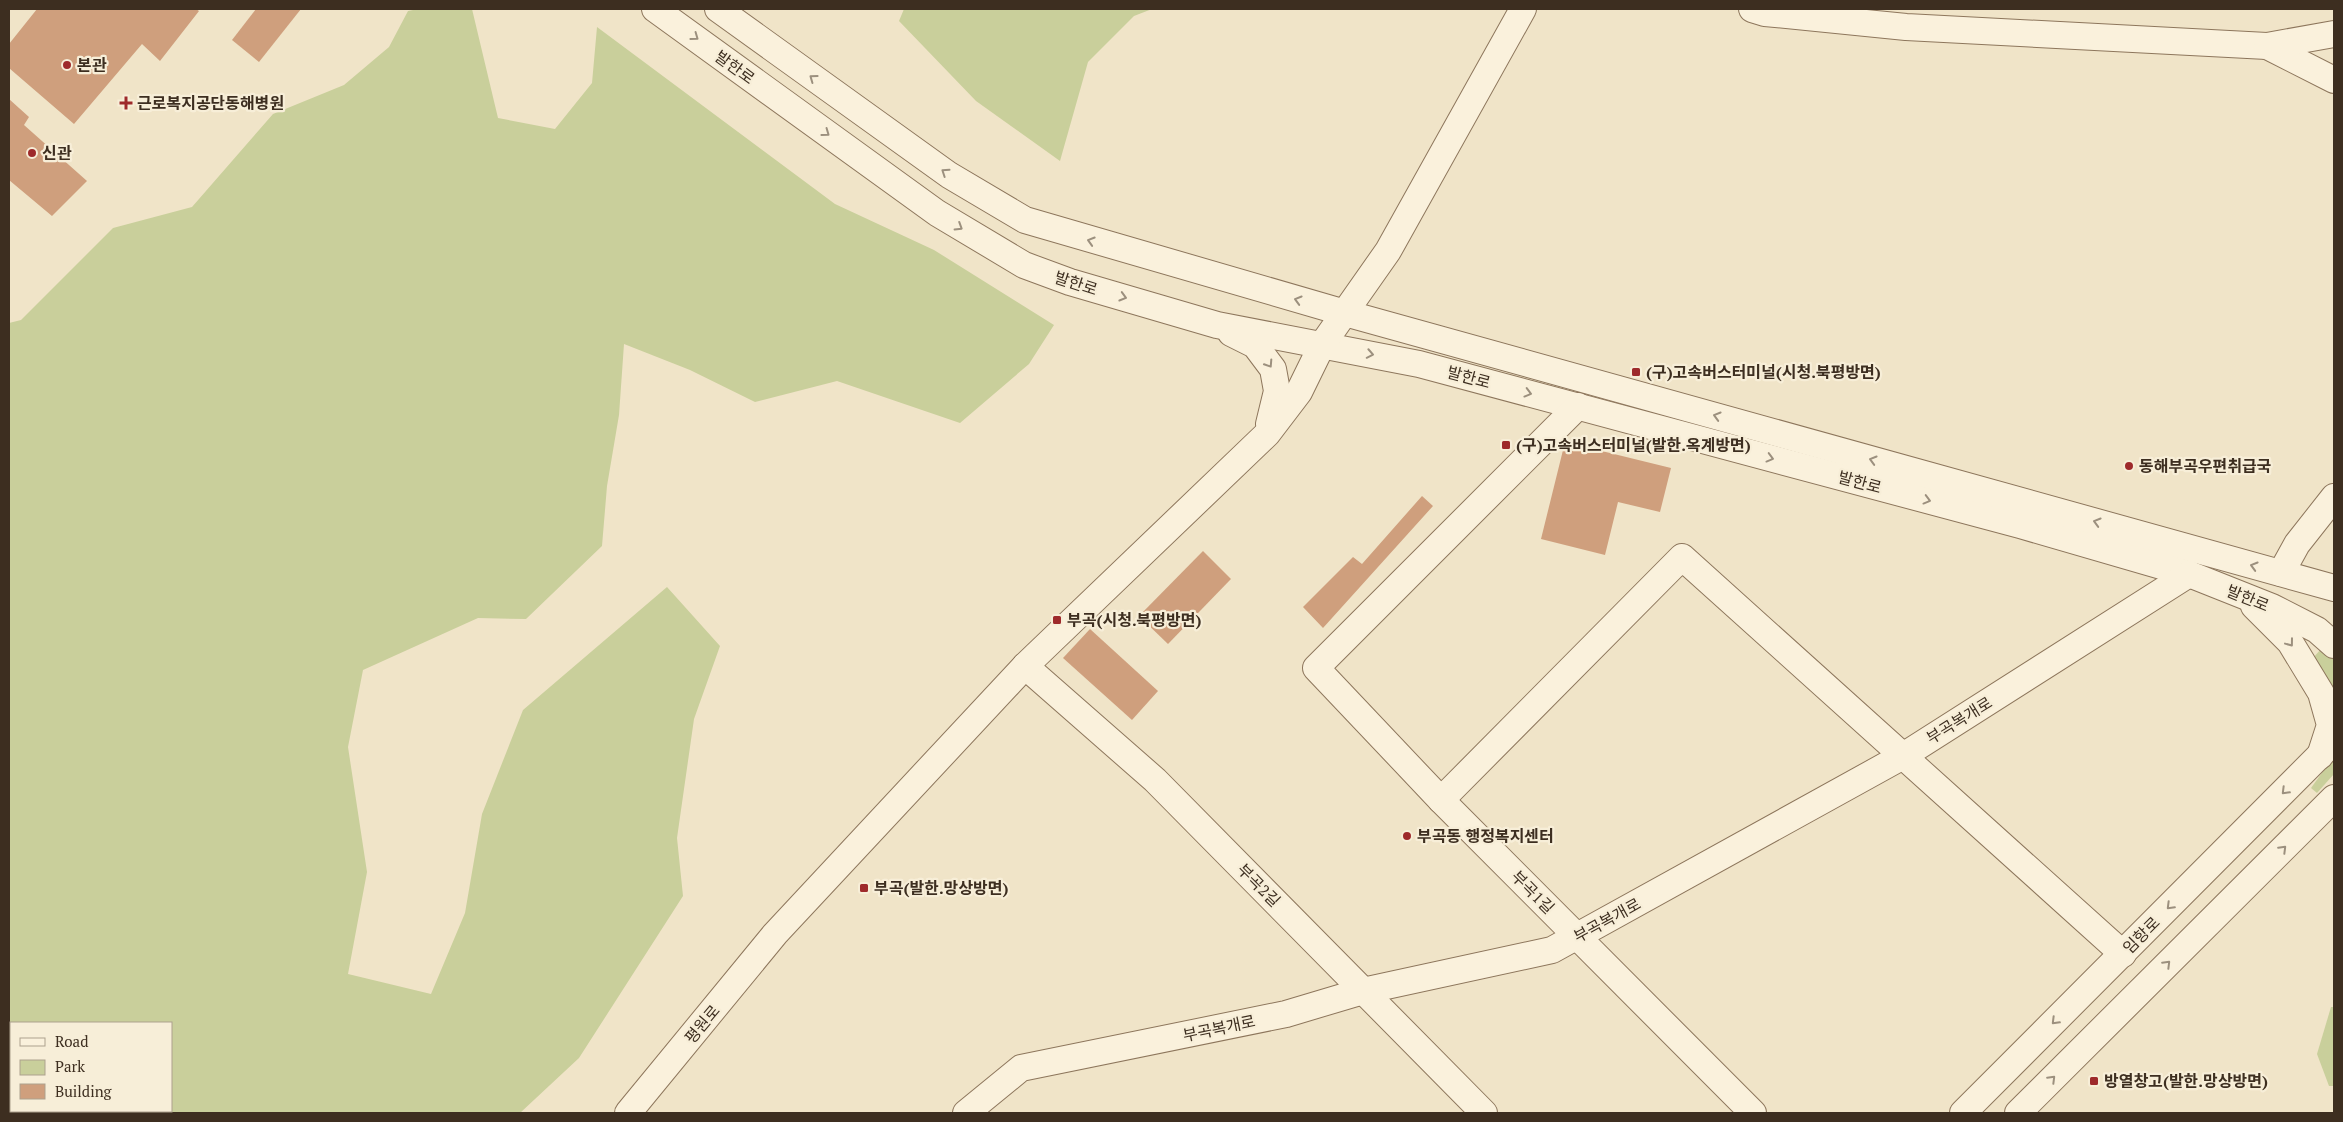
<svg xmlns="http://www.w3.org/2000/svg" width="2343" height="1122" font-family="'PT Serif','Noto Sans KR',serif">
<rect width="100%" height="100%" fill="#f0e4c8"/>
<!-- green -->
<g fill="#c9cf9b" fill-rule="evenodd">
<path d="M418 9H472L498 118 555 129 592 83 597 27 835 204 934 250 1054 325 1029 364 960 423 837 381 755 402 690 370 624 344 619 415 607 486 602 546 526 619 478 618 363 670 348 747 367 872 348 974 431 994 465 913 482 814 523 710 667 587 720 646 694 719 677 838 683 896 579 1058 520 1113H9V323L21 320 113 228 192 207 273 114 344 85 389 47 408 11ZM11 1023H171V1111H11Z"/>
<polygon points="904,9 1152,9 1134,16 1088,62 1060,161 976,101 899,21"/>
<polygon points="2321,649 2334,660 2334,707 2313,658"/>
<polygon points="2334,756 2334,774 2317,793 2311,788"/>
<polygon points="2331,1007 2334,1007 2334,1086 2329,1086 2317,1054"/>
</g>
<!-- building -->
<g fill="#cf9f7d">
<polygon points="37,9 196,9 199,11 160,61 142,44 74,124 9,68 9,44"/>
<polygon points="256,9 301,9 259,62 232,40"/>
<polygon points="9,99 29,117 24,125 87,181 52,216 9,180"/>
<polygon points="1565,442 1671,468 1660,512 1618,502 1605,555 1541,539"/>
<polygon points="1422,496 1433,506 1323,628 1303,607 1353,557 1362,564"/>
<polygon points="1203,551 1231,579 1168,644 1139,616"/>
<polygon points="1090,629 1158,691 1132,720 1063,658"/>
</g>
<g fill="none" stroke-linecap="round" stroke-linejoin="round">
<!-- minor casing -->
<g stroke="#8d765c" stroke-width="28">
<g id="minor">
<polyline points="655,9 937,213 1024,265 1070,282 1217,325 1419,364 2020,525 2189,574 2272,607 2317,630 2334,645"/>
<polyline points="718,9 949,175 1025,220 1345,313 2334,588"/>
<polyline points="1752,9 1765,13 1906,27 2267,46 2334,80"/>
<polyline points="2267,46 2334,34"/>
<polyline points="1231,333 1255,345 1273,369 1277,391 1269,424"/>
<polyline points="1578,406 1316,668 1441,800 1753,1113"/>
<polyline points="2281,573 2297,544 2334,497"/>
<polyline points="2254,606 2290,642 2321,693 2330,725 2320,756"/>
<polyline points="1025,666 1155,780 1484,1113"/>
<polyline points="1441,800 1682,557 2123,954"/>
<polyline points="628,1113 775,934 1025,666 1267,434 1299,392 1322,345 1388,251 1523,9"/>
<polyline points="966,1113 1021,1068 1286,1014 1363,991 1552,950 1903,756 2189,574"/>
<polyline points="1963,1113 2334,741"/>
<polyline points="2018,1113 2334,798"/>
</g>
</g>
<!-- minor -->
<use href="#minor" stroke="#faf1dc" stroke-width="26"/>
</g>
<!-- one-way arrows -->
<defs><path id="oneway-chevron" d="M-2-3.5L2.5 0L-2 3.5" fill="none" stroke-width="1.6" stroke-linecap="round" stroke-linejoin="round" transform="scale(1.25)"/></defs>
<g stroke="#9c907e">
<use href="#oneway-chevron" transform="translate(695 37) rotate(36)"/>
<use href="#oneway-chevron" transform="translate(813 78) rotate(-144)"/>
<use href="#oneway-chevron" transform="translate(826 133) rotate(36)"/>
<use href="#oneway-chevron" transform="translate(945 172) rotate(-146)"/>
<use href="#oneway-chevron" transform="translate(959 227) rotate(32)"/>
<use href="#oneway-chevron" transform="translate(1091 241) rotate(-163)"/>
<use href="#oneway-chevron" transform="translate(1123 297) rotate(16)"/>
<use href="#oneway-chevron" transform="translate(1298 300) rotate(-164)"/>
<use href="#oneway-chevron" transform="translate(1370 354) rotate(11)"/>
<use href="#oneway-chevron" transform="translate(1269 364) rotate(57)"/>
<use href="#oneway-chevron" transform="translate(1528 393) rotate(15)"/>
<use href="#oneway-chevron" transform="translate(1717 416) rotate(-164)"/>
<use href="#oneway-chevron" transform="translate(1770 458) rotate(15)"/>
<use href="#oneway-chevron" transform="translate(1873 460) rotate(-164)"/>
<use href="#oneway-chevron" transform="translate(1927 500) rotate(15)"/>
<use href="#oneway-chevron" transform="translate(2097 522) rotate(-164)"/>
<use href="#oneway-chevron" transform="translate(2254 566) rotate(-164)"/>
<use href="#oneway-chevron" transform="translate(2290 643) rotate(53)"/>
<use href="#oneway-chevron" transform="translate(2285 791) rotate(135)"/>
<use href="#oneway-chevron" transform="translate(2283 849) rotate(-45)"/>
<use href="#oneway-chevron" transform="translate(2170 906) rotate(135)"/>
<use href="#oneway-chevron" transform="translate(2167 964) rotate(-45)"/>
<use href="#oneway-chevron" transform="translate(2055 1021) rotate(135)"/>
<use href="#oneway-chevron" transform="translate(2052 1079) rotate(-45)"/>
</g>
<!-- markers -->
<g fill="#9e2a2b" stroke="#f7eed8" stroke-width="2">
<circle cx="67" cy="65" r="5"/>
<path d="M123.5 95.5h5v5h5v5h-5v5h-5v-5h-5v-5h5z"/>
<circle cx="32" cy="153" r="5"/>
<rect x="1631" y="367" width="10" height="10" rx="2.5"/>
<rect x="1501" y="440" width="10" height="10" rx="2.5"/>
<circle cx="2129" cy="466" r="5"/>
<rect x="1052" y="615" width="10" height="10" rx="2.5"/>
<circle cx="1407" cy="836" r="5"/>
<rect x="859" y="883" width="10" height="10" rx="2.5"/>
<rect x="2089" y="1076" width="10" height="10" rx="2.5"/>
</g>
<g text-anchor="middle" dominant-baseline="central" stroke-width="4.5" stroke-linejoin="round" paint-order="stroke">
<!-- poi labels -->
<g font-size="16" font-weight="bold" fill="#3d2e20" stroke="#f7eed8" text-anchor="start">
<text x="77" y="65">본관</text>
<text x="137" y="103">근로복지공단동해병원</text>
<text x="42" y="153">신관</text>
<text x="1646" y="372">(구)고속버스터미널(시청.북평방면)</text>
<text x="1516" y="445">(구)고속버스터미널(발한.옥계방면)</text>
<text x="2139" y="466">동해부곡우편취급국</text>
<text x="1067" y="620">부곡(시청.북평방면)</text>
<text x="1417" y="836">부곡동 행정복지센터</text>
<text x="874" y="888">부곡(발한.망상방면)</text>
<text x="2104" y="1081">방열창고(발한.망상방면)</text>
</g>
<!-- street labels -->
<g font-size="16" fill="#3d2e20" stroke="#f7eed8">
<text transform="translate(735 67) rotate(36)">발한로</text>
<text transform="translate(1076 283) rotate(18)">발한로</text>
<text transform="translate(1469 377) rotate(15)">발한로</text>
<text transform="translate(1860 482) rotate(15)">발한로</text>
<text transform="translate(2248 598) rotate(22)">발한로</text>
<text transform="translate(1959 720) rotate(-32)">부곡복개로</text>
<text transform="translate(1259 885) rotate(45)">부곡2길</text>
<text transform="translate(1533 892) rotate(45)">부곡1길</text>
<text transform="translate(1607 920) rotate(-29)">부곡복개로</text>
<text transform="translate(2141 935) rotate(-45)">임항로</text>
<text transform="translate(702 1024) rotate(-50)">평원로</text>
<text transform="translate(1219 1028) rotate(-12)">부곡복개로</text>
</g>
</g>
<!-- border -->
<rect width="2343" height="1122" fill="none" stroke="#3d2e20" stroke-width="20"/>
<!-- legend -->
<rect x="10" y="1022" width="162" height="90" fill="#f7eed8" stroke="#ada18e"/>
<rect x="20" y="1038" width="25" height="8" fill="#faf1dc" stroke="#ada18e"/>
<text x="55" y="1047" font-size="15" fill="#3d2e20">Road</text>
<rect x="20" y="1060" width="25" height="15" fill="#c9cf9b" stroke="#ada18e"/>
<text x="55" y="1072" font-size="15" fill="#3d2e20">Park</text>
<rect x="20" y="1084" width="25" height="15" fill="#cf9f7d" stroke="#ada18e"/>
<text x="55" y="1097" font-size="15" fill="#3d2e20">Building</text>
</svg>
